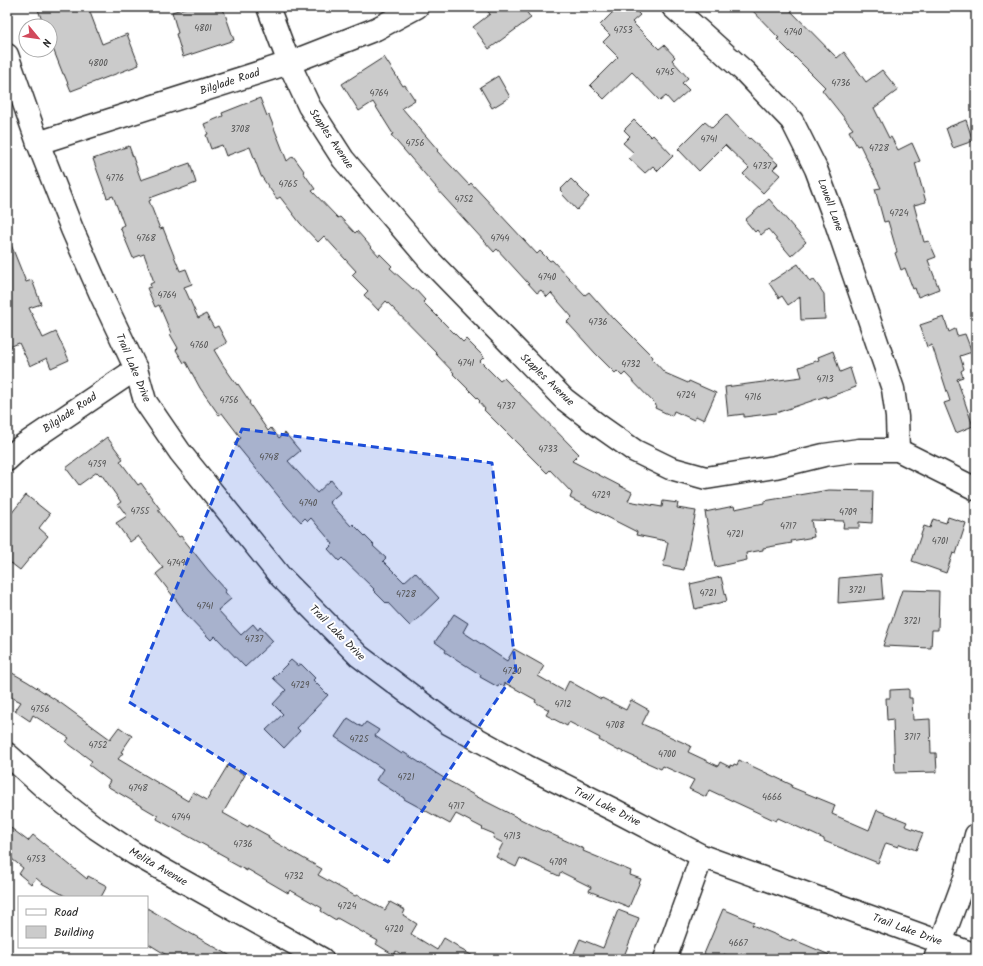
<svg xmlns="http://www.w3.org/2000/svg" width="983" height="966" font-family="Kalam,sans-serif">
<rect width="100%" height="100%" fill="#fff"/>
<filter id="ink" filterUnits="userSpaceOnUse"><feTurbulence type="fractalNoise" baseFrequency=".025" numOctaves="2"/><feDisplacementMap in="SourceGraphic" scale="8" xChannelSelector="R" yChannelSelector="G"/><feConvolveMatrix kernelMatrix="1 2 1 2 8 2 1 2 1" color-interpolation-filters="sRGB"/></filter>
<g filter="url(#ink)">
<!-- building -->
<g fill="#cbcbcb" stroke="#2b2b2b">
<polygon points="37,7 88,7 102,44 127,34 139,65 71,91 64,74 63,74 50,41 50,26 44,26"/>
<polygon points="188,7 222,7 223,11 224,11 234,40 183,57 176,34 178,33 172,12"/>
<polygon points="484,7 523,7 531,18 489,49 473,27 490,14"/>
<polygon points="618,7 632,7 640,15 632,22 659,49 664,45 675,57 672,60 688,78 682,83 689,90 673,104 666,96 660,101 632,72 604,99 590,85 618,57 603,42 610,35 600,25"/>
<polygon points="749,7 787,7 837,58 844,52 866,82 882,70 898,90 874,108 889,138 891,137 898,150 912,143 920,161 915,163 926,202 914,205 924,242 929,241 936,257 928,260 939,289 918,297 915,288 913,289 905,268 901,270 895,253 897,252 888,221 884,222 875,189 881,188 860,145 857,146 849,131 853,129 822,90 825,87 777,39 779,38"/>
<polygon points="384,57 403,86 405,85 415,100 402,108 438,150 437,151 469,185 471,183 537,254 540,251 550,261 552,260 585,295 589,292 613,319 614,318 653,357 652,359 665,373 688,383 689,381 716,393 704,420 696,416 694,420 674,411 672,416 655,408 656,405 625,373 622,376 617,371 615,373 595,353 567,322 572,317 551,293 547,297 541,290 537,293 497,249 494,252 435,187 436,187 391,135 393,134 373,102 359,111 342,84"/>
<polygon points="498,76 510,97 492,108 480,87"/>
<polygon points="260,98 267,116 269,115 287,161 293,156 304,171 303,172 315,189 312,191 338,218 340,217 355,233 357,231 379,256 380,254 392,266 390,268 413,289 414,288 425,300 423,302 463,342 466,339 484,357 480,361 500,381 504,378 579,454 572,461 632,492 628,501 662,507 663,501 678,503 677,508 696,511 684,570 663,566 668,542 665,542 666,541 636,535 637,532 570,498 572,493 550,470 547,473 484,410 485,409 479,402 480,401 453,374 454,373 435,353 436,352 386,301 378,310 364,295 368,291 352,275 356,271 324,236 318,242 300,223 280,197 277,199 261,176 250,147 226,156 222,145 211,149 206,135 208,134 204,124 223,116 222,113"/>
<polygon points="726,114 749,139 750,138 778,164 773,169 780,175 763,193 743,174 749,168 725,145 699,171 678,149 705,122 712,128"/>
<polygon points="634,120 651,137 653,135 673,156 658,171 653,166 645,173 629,158 634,153 623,143 630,136 624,130"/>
<polygon points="966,120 973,141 953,148 946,128"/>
<polygon points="129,146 141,180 190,163 196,183 178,190 177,188 150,198 151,200 149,201 160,229 163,228 180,271 186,269 192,284 184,287 198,318 206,314 214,328 218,326 227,343 214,350 223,365 237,385 238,384 250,402 249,403 268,431 271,428 279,438 285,433 300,451 288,461 317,493 331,480 341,492 329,502 351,526 353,524 374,545 373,546 386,558 383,561 404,582 415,572 439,598 410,626 405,621 387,602 386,603 373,590 374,589 342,558 339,561 328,549 333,544 311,518 308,521 305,518 301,522 288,508 235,443 241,438 222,413 219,415 200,388 186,362 184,363 176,350 178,348 170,334 171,333 159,305 155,307 147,288 151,287 150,284 154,282 144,254 133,258 120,227 124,225 113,196 107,198 93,159"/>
<polygon points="571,179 589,197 577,210 562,194 563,193 560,190"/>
<polygon points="769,199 806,242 791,256 768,229 761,235 757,230 755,232 745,220"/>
<polygon points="8,237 26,282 32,280 41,304 29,308 43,338 56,332 69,360 51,368 47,358 30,366 19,343 7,348 7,238"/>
<polygon points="798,264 810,282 814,280 824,294 825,319 801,320 800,297 788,305 782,296 779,298 769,283"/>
<polygon points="944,317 949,332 955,329 957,336 965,334 972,352 960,356 964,369 961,371 963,377 957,379 973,426 956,433 944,403 950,401 932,345 927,347 920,325"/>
<polygon points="833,351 840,372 850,368 856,387 826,398 826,396 776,413 744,417 744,414 728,416 725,387 802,377 799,367 819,360 818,357"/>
<polygon points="107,437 123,459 120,461 138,485 141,483 160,509 158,510 179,537 181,536 208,570 226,590 225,592 231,599 218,610 241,635 253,624 258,630 260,627 273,641 245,667 215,636 211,640 182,610 183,609 156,574 163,568 138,536 130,542 116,523 127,516 118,504 121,502 101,474 100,475 97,472 79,485 66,468"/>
<polygon points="829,490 873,491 872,523 859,522 859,528 843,528 844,521 811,520 814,537 791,541 792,543 763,548 763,550 746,553 747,560 715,567 705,512 734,506 735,509 764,503 764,501"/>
<polygon points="26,495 50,514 39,528 48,536 20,570 7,560 7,519"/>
<polygon points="948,517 966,523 956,554 953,553 946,573 912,561 924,526 930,528 933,519 946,523"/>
<polygon points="881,574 883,599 838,603 839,578"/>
<polygon points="721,577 727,601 695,609 690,584"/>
<polygon points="902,590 939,591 938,630 932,630 931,648 883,646"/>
<polygon points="454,614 468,623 463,632 507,661 514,649 544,666 538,676 564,691 569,681 601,699 602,698 626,710 631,700 649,710 642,724 691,746 688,752 718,766 720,762 730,767 730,765 733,766 734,764 737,765 739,760 792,785 791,787 835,805 832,814 869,830 877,810 907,822 905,826 923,833 916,850 900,844 898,847 886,843 878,863 824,841 824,839 778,818 776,821 709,790 706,797 689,789 694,780 663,766 661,769 619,750 619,751 599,740 600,738 569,722 567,726 546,715 549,710 535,702 536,700 505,683 504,686 499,684 498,687 480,677 481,675 445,652 446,650 435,642"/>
<polygon points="291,660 298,666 301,664 315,678 313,680 328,695 297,728 300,731 284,748 266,730 283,714 273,704 286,690 273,678"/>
<polygon points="7,670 28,682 62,704 110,739 119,727 132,736 121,752 123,753 118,759 188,801 193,792 207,800 228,765 245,775 223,813 248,827 249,825 269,836 268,838 322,869 318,875 355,896 357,895 385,910 390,902 405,910 403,915 417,924 411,934 437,950 444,938 459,947 458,948 479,959 409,959 396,951 394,955 376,944 378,941 337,918 336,920 321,911 322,908 290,890 288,893 247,869 247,871 227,860 228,858 157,819 158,816 107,786 110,781 89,765 92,761 66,742 69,738 33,715 30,721 15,711 21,702 7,695"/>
<polygon points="909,689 909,698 912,698 913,720 930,719 931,753 936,753 937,772 895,773 893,719 887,720 886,698 890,698 890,690"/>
<polygon points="348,718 362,727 366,722 379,730 375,736 402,754 403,752 447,780 483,800 536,827 584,849 583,851 631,871 630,875 641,879 629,907 589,891 591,887 561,872 559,876 520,858 516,867 496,857 503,843 493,838 494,834 482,829 483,828 456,814 450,824 404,799 404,798 376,780 383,769 335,737"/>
<polygon points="7,825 28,841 33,835 87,879 88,876 107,886 101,897 67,897 43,884 36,878 31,884 19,874 23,868 7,855"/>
<polygon points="147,908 181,928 236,959 173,959 147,943"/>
<polygon points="723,909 754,922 752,925 791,941 792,939 839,959 755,959 741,953 738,959 736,959 724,954 722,959 715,959 704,954"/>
<polygon points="618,910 639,918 624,956 629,957 629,959 591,959 574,953 580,939 603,948"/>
</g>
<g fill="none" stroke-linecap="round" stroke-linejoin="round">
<!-- minor casing -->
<g stroke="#2b2b2b" stroke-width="25">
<g id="minor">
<polyline points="268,7 289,63 309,106 343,159 430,261 564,399 598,425 635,451 670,468 706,478 775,467 824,455 859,450 898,450 976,489"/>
<polyline points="673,7 745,72 792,121 816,169 834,217 893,389 897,417 898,450"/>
<polyline points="7,55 38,143 72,229 102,297 136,369 145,401 180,452 280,576 359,656 448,723 526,766 614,810 702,856 976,955"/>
<polyline points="38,143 289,63 376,29 417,7"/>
<polyline points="7,460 22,446 136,369"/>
<polyline points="7,754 46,789 96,828 135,854 322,959"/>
<polyline points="665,959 702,856"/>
<polyline points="935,959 965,878 976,835"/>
</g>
</g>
<!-- minor -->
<use href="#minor" stroke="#fff" stroke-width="22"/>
</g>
</g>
<!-- marked area -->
<path fill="#1d4ed8" fill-opacity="0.2" stroke="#1d4ed8" stroke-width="3" stroke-dasharray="8 5" stroke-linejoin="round" d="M242 429 492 463 516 671 388 862 129 702Z"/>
<g text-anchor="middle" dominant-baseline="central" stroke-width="4" stroke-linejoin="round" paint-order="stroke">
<!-- number labels -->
<g font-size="9" fill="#535353">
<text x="203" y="28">4801</text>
<text x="623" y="30">4753</text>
<text x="793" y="32">4740</text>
<text x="98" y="63">4800</text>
<text x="665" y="72">4745</text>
<text x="841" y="83">4736</text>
<text x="379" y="93">4764</text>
<text x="240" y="129">3708</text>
<text x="709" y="139">4741</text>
<text x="415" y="143">4756</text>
<text x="879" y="148">4728</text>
<text x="762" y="166">4737</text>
<text x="115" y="178">4776</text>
<text x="288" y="184">4765</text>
<text x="464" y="199">4752</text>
<text x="899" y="213">4724</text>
<text x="146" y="238">4768</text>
<text x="500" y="238">4744</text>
<text x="547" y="277">4740</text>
<text x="167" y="295">4764</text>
<text x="598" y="322">4736</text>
<text x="199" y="345">4760</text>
<text x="466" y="363">4741</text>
<text x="631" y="364">4732</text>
<text x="825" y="379">4713</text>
<text x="686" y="395">4724</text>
<text x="753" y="397">4716</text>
<text x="229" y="400">4756</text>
<text x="506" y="406">4737</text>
<text x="548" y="449">4733</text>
<text x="269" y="457">4748</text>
<text x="97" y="464">4759</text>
<text x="601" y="495">4729</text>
<text x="308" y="503">4740</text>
<text x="140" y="511">4755</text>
<text x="848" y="512">4709</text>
<text x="788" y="526">4717</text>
<text x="735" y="534">4721</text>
<text x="940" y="541">4701</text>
<text x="176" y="563">4749</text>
<text x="857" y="590">3721</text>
<text x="708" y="593">4721</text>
<text x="406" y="594">4728</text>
<text x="205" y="606">4741</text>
<text x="912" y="621">3721</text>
<text x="254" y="639">4737</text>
<text x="512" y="671">4720</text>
<text x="300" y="685">4729</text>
<text x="563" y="704">4712</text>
<text x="40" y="709">4756</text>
<text x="615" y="725">4708</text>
<text x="912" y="737">3717</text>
<text x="359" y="739">4725</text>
<text x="98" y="745">4752</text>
<text x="667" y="754">4700</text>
<text x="406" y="777">4721</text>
<text x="138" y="788">4748</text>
<text x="772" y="797">4666</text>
<text x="456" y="806">4717</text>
<text x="181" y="817">4744</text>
<text x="512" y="836">4713</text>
<text x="243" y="844">4736</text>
<text x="36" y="859">4753</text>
<text x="558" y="862">4709</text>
<text x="294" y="876">4732</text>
<text x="347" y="906">4724</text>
<text x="394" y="929">4720</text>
<text x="738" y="943">4667</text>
</g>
<!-- street labels -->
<g font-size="11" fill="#2b2b2b" stroke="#fff">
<text transform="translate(230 82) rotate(-18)">Bilglade Road</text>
<text transform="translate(331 139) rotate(56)">Staples Avenue</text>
<text transform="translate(830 205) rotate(70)">Lowell Lane</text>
<text transform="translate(133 368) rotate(67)">Trail Lake Drive</text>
<text transform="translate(547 380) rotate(44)">Staples Avenue</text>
<text transform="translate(70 413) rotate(-34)">Bilglade Road</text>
<text transform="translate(337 633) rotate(45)">Trail Lake Drive</text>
<text transform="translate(607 807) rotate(27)">Trail Lake Drive</text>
<text transform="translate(158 867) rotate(30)">Melita Avenue</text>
<text transform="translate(907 930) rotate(20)">Trail Lake Drive</text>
</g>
</g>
<!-- margin -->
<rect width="983" height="966" fill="none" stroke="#fff" stroke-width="24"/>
<rect x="12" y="12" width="959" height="942" fill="none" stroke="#2b2b2b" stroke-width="1.5" filter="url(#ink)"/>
<!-- legend -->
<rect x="18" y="896" width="130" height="52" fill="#ffffff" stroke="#aaaaaa"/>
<rect x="26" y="909" width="20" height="6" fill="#ffffff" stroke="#aaaaaa"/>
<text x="54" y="916" font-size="12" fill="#2b2b2b">Road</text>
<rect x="26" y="926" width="20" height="12" fill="#cbcbcb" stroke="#aaaaaa"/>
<text x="54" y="936" font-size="12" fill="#2b2b2b">Building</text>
<!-- north arrow -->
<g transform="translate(38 38) rotate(119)"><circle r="19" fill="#ffffff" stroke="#aaaaaa"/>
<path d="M0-3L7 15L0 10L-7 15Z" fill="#d1495b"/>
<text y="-6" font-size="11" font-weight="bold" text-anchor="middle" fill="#2b2b2b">N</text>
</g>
</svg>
